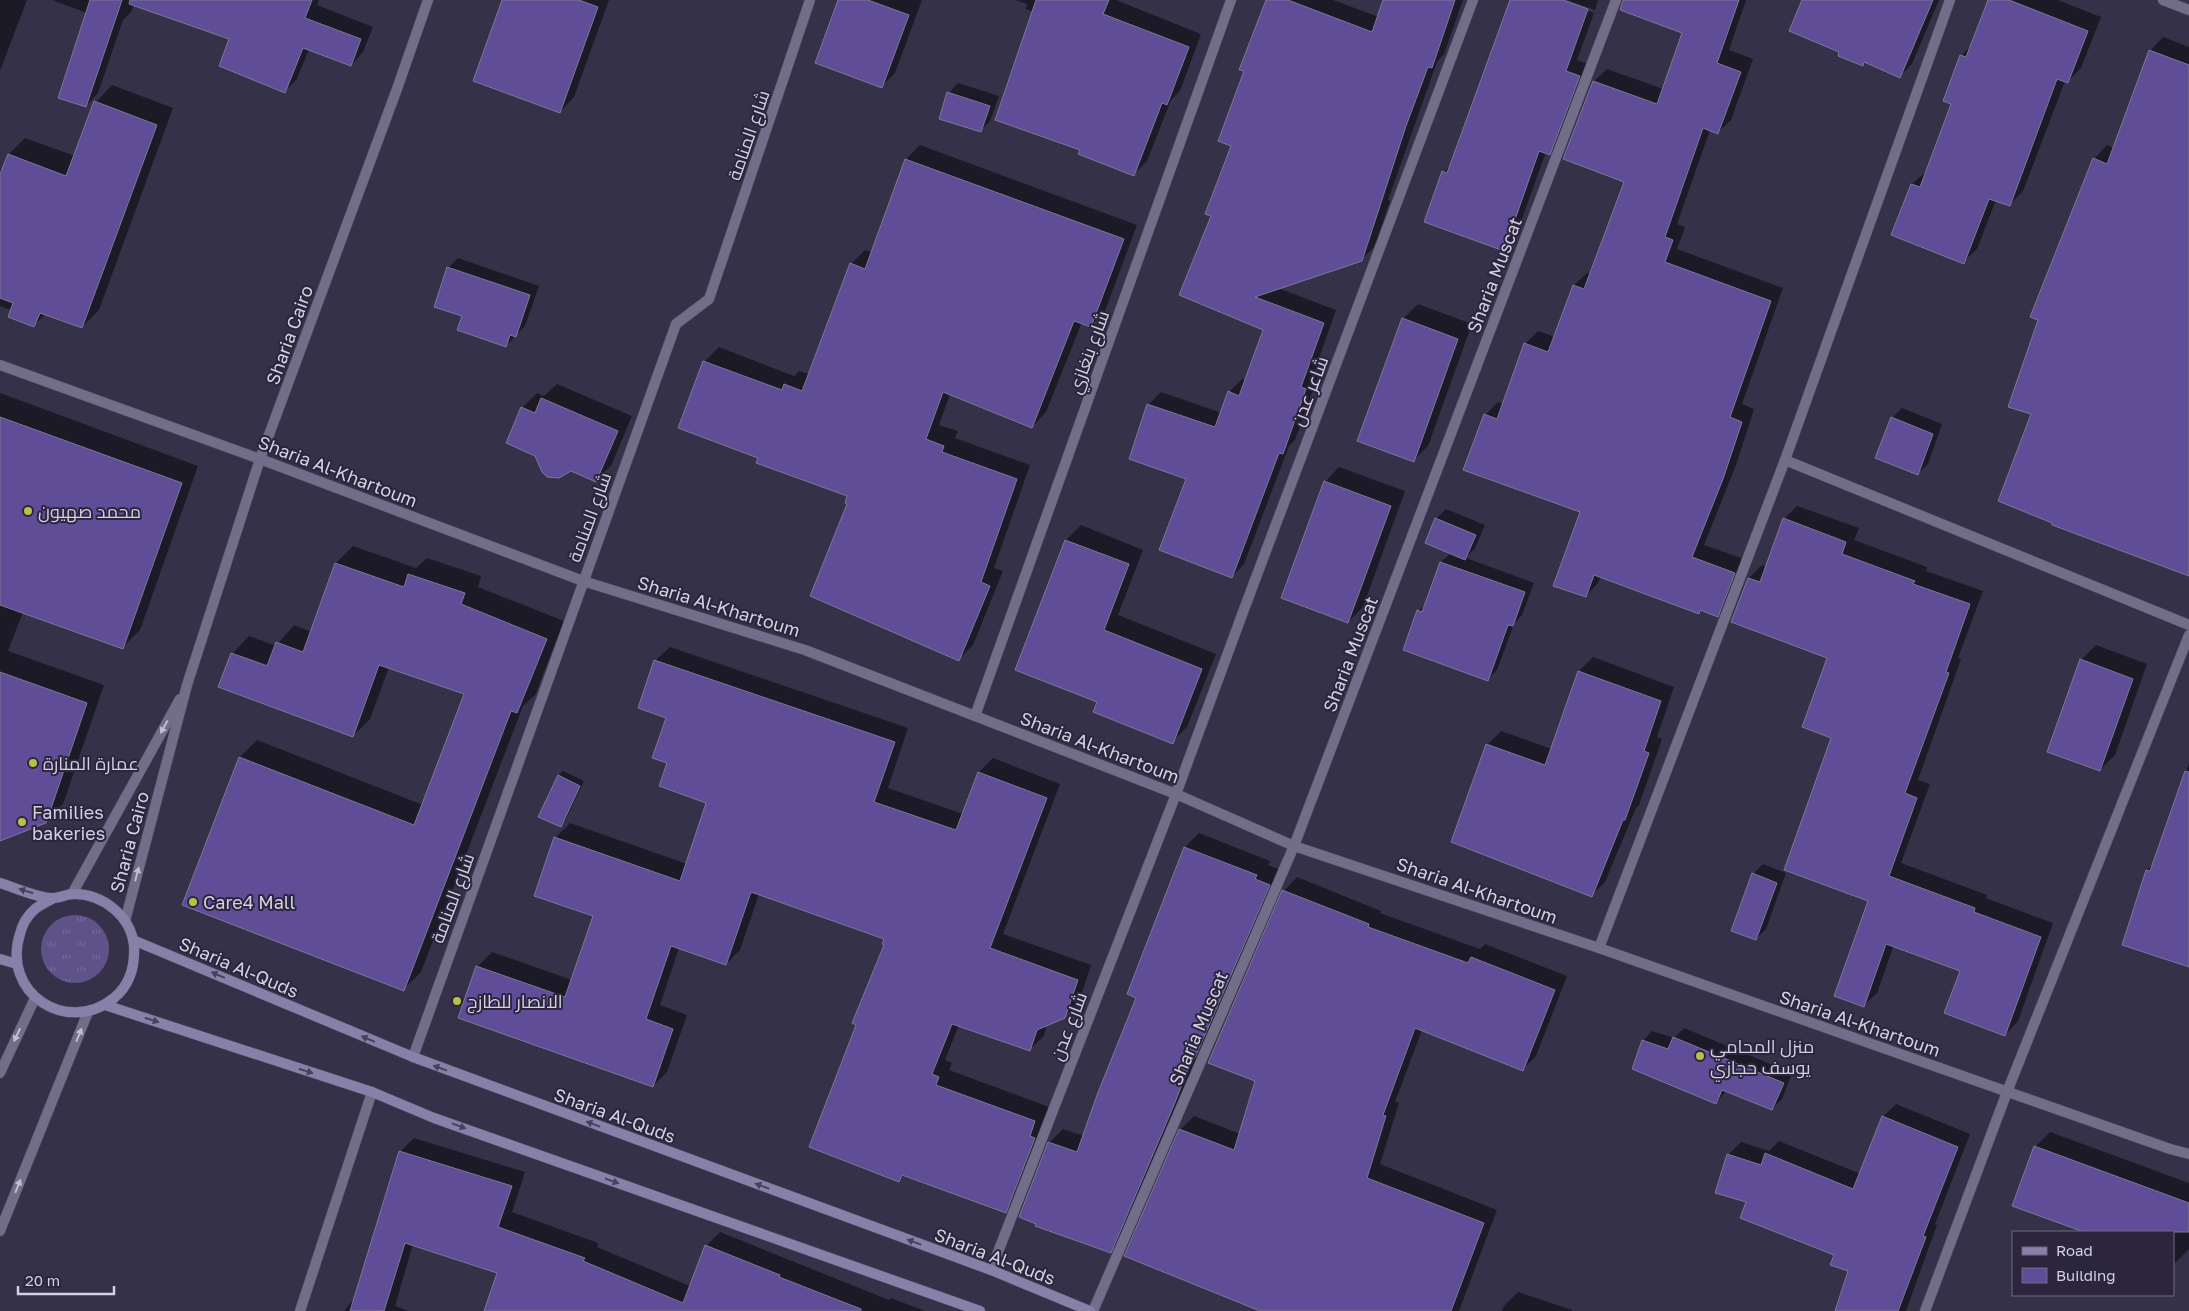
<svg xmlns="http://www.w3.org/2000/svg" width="2189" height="1311" font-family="'Golos Text',Cairo,sans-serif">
<defs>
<pattern id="grass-tufts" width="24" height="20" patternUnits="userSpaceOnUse" patternTransform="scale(1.25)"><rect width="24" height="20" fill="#5e5288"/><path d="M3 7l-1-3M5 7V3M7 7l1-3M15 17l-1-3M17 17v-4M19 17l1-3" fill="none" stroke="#746a98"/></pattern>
</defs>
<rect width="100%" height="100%" fill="#353149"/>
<!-- grass -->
<circle fill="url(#grass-tufts)" cx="75" cy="949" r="34"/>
<!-- shadow -->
<g fill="#0007" fill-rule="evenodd">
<polygon points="0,0 27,0 0,71"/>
<polygon points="52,0 319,0 317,5 373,27 363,52 351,65 309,49 297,79 285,91 231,38 134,4 131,12 123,20 98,93 86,106 87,13"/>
<polygon points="503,0 609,0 574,97 560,112"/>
<polygon points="838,0 922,0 895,73 882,86"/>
<polygon points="1015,0 1116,0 1201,34 1180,91 1171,100 1147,161 1134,174 1082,149 1034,12 1026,9 1027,4"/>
<polygon points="1267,0 1333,0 1379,17 1384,0 1463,0 1444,54 1437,62 1388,200 1390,201 1374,247 1361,260 1278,288 1336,310 1313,375 1318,376 1295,440 1289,446 1244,564 1232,577 1187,478 1130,458 1149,404 1161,392 1222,413 1229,392 1242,379 1246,381 1264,329 1212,215 1232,146 1246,71"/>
<polygon points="1511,0 1560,0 1594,13 1577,60 1590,65 1561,142 1550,153 1546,152 1515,238 1504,250 1444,172 1451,165"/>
<polygon points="1567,0 1598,0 1595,10"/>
<polygon points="1652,0 1746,0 1729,50 1753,59 1731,120 1718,132 1710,130 1677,224 1685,227 1677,249 1783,288 1742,404 1754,409 1736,465 1704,545 1747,560 1730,603 1717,616 1701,610 1698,612 1601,576 1598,583 1586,596 1581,512 1485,415 1498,402 1504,404 1525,344 1538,331 1555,337 1574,285 1587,273 1591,274 1626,181 1594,81 1607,69 1663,89 1684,32"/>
<polygon points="1803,0 1939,0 1912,64 1900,76 1866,62 1863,65 1840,51"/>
<polygon points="1989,0 2058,0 2101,17 2081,68 2067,82 2065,81 2023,191 2009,205 1996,200 1977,249 1963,262 1892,235 1912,184 1927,171 1952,103 1944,100 1962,55 1972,45"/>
<polygon points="2163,37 2189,47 2189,574 2032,413 2094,159 2107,145 2114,148 2150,51"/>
<polygon points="958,83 999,96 990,121 980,131 949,93"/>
<polygon points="112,85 173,108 99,310 82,327 46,314 34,325 11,310 0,306 0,169 3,170 9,154 25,138 75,156 96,102"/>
<polygon points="920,145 1137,225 1105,311 1091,326 1082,322 1046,412 1032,427 950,394 939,425 958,431 955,438 1030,465 994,568 1003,571 973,645 959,659 848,503 849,495 760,457 704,362 719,347 794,376 799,371 809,374 851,264 865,250 872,252 906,159"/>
<polygon points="458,258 539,286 525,326 506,346 463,315 448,268"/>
<polygon points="1418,304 1472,324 1428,446 1413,461 1403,319"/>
<polygon points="557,384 632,416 611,466 596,480 522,408 537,393 544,396"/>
<polygon points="0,393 198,466 140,630 123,647 23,612 8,651 104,685 63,804 45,822 0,836"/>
<polygon points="1902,408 1942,424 1928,464 1918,473 1892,418"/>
<polygon points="1339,467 1405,491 1363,607 1348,622 1325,482"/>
<polygon points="1797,506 1859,528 1854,540 1927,567 1926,571 1983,591 1958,658 1961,659 1918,780 1930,784 1901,863 1987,895 1986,898 2053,923 2018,1021 2005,1035 1961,970 1894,945 1877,993 1863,1006 1870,900 1833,738 1829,657 1749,578 1762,565 1767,567 1784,519"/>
<polygon points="1446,509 1485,525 1475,548 1466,558 1534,583 1522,615 1514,624 1497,670 1487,680 1419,611 1427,603 1441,562 1451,553 1436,519"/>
<polygon points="1081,525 1143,550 1118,615 1216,654 1187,727 1172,742 1099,701 1016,669 1066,540"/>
<path d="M353 546 416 568 427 558 481 576 478 587 564 621 535 695 523 706 421 972 404 989 240 757 257 740 423 805 466 693 389 667 370 719 353 736 232 654 249 636 276 646 294 625 312 632 336 563ZM239 655 274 667 273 669 239 657Z"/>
<polygon points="2096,645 2147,664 2115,755 2100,770 2081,660"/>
<polygon points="670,647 908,728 888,788 963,814 979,772 993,758 1060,784 1003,934 1091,965 1079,1002 1064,1017 1047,1024 1044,1036 1029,1050 959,1025 945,1060 952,1063 949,1070 1049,1107 1020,1197 1006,1211 905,1174 898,1181 858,1024 886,944 886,938 759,894 740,950 726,964 679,948 660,1005 687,1015 667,1072 653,1086 477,967 492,952 572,980 594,916 555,838 570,823 687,864 707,802 669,762 668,717 655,661"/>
<polygon points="1593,657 1674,687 1657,737 1662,739 1639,805 1636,808 1605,882 1591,896 1487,745 1501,731 1552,749 1579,671"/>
<polygon points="2189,763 2189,965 2147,870 2155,863"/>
<polygon points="563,771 584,781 565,821 560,826 559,775"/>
<polygon points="1199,833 1270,861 1268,865 1283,871 1124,1237 1110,1252 1049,1143 1063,1129 1084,1136 1137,997 1128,993 1185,847"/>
<polygon points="1763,864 1786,873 1766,929 1756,939 1753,874"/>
<polygon points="1297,877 1381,911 1380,913 1480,949 1485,944 1567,976 1536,1056 1523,1069 1422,1030 1395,1102 1399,1103 1380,1164 1497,1210 1459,1311 1264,1311 1126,1255 1180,1130 1194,1116 1240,1134 1257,1080 1284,891"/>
<polygon points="1684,1028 1792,1073 1782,1099 1772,1109 1727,1090 1716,1103 1643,1041 1652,1031 1674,1038"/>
<polygon points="1896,1104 1970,1134 1935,1224 1937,1225 1906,1311 1837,1311 1849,1271 1836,1254 1748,1202 1728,1155 1741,1142 1769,1151 1779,1141 1861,1174 1883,1117"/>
<polygon points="2050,1132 2189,1183 2189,1249 2174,1264 2173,1232 2088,1232 2014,1205 2035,1147"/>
<polygon points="414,1138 525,1172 512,1212 598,1243 597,1247 690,1286 706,1246 720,1232 889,1300 891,1298 925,1311 485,1311 499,1272 413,1244 395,1306 409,1311 344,1311 356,1296 400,1152"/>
<polygon points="1518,1292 1572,1310 1572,1311 1502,1311 1503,1307"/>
</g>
<!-- building -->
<g fill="#5f4d97" stroke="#7d7895">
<polygon points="90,0 122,0 86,107 58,98"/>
<polygon points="130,0 312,0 305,18 361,39 351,66 303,48 285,93 219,66 229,39 129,4"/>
<polygon points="502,0 579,0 598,7 560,113 473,81"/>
<polygon points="838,0 868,0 909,15 882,88 815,63"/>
<polygon points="1036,0 1109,0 1103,14 1189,47 1167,105 1162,103 1134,176 1078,154 1080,150 995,120"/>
<polygon points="1266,0 1288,0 1372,32 1383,0 1455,0 1432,68 1428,67 1406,126 1362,261 1255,297 1324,323 1301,387 1306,389 1283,454 1279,453 1232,578 1159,550 1186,479 1129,459 1147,404 1215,427 1228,391 1239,396 1263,330 1179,295 1211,216 1205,214 1231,146 1218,141 1244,71 1239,70"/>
<polygon points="1510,0 1563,0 1588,9 1566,71 1580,76 1550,155 1539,151 1504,251 1424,222 1442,171 1447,173"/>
<polygon points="1623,0 1739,0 1717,63 1741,72 1718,134 1703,128 1665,237 1673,240 1665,262 1771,301 1730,417 1742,422 1723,479 1692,557 1735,573 1718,617 1700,610 1699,614 1594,575 1586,597 1553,586 1580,512 1463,470 1484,414 1497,419 1524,343 1548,352 1573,285 1584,289 1624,182 1563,159 1593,81 1657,104 1682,33 1620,10"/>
<polygon points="1802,0 1933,0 1900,78 1864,62 1863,66 1838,56 1839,52 1789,31"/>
<polygon points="1988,0 2009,0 2088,31 2068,83 2057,79 2010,206 1989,199 1964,264 1891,235 1911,184 1920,187 1951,104 1943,101 1960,55 1966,57"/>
<polygon points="2149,50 2189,65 2189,576 2052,525 2052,523 1998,501 2031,414 2008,407 2038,320 2030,317 2093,158 2107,164"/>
<polygon points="947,92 990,106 981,132 939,119"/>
<polygon points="94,101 157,125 82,328 40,313 34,327 8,317 13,303 0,298 0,174 8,154 66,176"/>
<polygon points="905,159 1124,239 1091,327 1074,321 1032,428 943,392 926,439 944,446 942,452 1017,479 981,582 990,586 959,661 810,596 847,504 845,503 847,496 756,463 758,458 678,428 703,361 782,390 784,384 802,391 850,263 865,269"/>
<polygon points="447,267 530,295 516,337 510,335 506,347 457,330 462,316 434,307"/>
<polygon points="1402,318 1458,339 1414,462 1357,441"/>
<polygon points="541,398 618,431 596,482 571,471 559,478 547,477 542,472 535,456 506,443 521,407 535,413"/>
<polygon points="0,417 182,483 123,649 0,605"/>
<polygon points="1891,417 1933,434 1918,475 1875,458"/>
<polygon points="1324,481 1391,506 1348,623 1281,598"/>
<polygon points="1435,518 1476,535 1465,560 1425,543"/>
<polygon points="1783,518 1846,542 1842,554 1915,581 1913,584 1970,604 1946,672 1949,673 1905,793 1917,798 1889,876 1975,908 1974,912 2041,937 2005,1036 1944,1013 1960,971 1886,944 1864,1007 1834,996 1868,901 1784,870 1831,738 1802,727 1827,658 1731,622 1748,578 1760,582"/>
<polygon points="1065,540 1129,564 1104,630 1202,669 1173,744 1093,712 1097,702 1015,670"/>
<polygon points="1440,562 1525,592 1513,626 1508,625 1488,681 1403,650 1417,610 1422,612"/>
<polygon points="335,563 404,587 408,574 465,593 461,604 547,639 517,713 511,711 404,991 182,905 239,757 414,825 464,694 379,665 353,737 218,687 231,653 267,666 276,642 303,652"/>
<polygon points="2080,659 2133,679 2100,771 2047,752"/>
<polygon points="654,660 895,742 874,802 956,830 978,772 1047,798 990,948 1078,980 1065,1018 1037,1030 1030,1051 952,1024 932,1074 939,1077 936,1085 1035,1121 1030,1136 1035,1138 1006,1213 902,1175 899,1182 809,1147 856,1025 852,1023 884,945 882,944 884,939 751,892 726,965 671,946 646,1019 673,1029 653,1087 458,1018 476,966 565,997 593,916 534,896 554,837 680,881 706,803 659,786 667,763 652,758 666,718 638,708"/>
<polygon points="1578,671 1661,701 1644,751 1649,753 1625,820 1623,820 1592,897 1451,842 1486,744 1545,765"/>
<polygon points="0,672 87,703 46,823 0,841"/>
<polygon points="2185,771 2189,772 2189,967 2122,945 2146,870 2150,871"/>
<polygon points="558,775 580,786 561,827 538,817"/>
<polygon points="1184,847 1257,875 1255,879 1270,885 1195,1058 1193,1057 1174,1105 1111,1253 1035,1226 1036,1224 1019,1217 1048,1142 1077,1152 1097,1095 1136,998 1127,994"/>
<polygon points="1752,873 1777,883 1756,940 1731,931"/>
<polygon points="1282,890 1369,924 1368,927 1468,963 1471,957 1555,990 1523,1071 1415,1028 1383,1115 1386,1116 1367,1178 1484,1223 1451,1311 1260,1311 1124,1256 1179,1129 1234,1150 1255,1081 1208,1063"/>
<polygon points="1673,1037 1784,1083 1772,1110 1722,1090 1716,1104 1632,1069 1642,1040 1668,1049"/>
<polygon points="1882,1116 1958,1147 1923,1236 1926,1237 1898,1311 1835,1311 1848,1271 1830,1265 1834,1255 1740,1218 1746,1202 1715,1193 1727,1154 1761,1165 1765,1153 1853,1189"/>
<polygon points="2034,1146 2189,1203 2189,1232 2084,1232 2012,1206"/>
<polygon points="399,1151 512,1186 498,1227 585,1258 583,1261 683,1303 705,1245 780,1275 779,1277 861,1309 861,1311 484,1311 497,1273 405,1243 384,1311 350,1311"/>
</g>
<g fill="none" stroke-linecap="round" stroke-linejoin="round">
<!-- service casing -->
<g stroke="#504c61" stroke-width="11">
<polyline id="service" points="991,1270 1176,794"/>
</g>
<!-- minor casing -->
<g stroke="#504c61" stroke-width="11">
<g id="minor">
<polyline points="2163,0 2189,10"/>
<polyline points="0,365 260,459 583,581 805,650 1176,794 1294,846 1599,948 2170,1149 2189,1154"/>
<polyline points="1785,460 2189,625"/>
<polyline points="975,716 1231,0"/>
<polyline points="1176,794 1243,612 1473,0"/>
<polyline points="72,894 180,699"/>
<polyline points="125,921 187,685 260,459 397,89 428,0"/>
<polyline points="1599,948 1785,460 1950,0"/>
<polyline points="413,1057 676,324 709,299 810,0"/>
<polyline points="0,1073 35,998"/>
<polyline points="0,1231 88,1012"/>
<polyline points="300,1311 372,1092"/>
<polyline points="1093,1311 1294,846 1616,0"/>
<polyline points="1925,1311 2007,1092 2189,635"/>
</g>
</g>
<!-- secondary casing -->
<g stroke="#504c61" stroke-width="11">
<g id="secondary">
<path d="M0 883C13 887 38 898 51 898 58 899 66 894 74 894 103 894 131 916 134 946 135 965 130 985 114 998 67 1036 1 993 20 934 22 925 28 915 35 909 40 905 46 902 52 899"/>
<polyline points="133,940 413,1057 991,1270 1090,1311"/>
<polyline points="0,959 17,964"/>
<polyline points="105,1005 372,1092 434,1118 980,1311"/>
</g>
</g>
<!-- service -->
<use href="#service" stroke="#726d89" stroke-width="10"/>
<!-- minor -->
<use href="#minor" stroke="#726d89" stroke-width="10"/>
<!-- secondary -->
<use href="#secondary" stroke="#8880a8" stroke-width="10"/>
</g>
<!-- one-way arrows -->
<defs><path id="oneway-solid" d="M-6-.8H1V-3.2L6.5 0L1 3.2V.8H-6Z" transform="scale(1.25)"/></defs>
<g fill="#c0bdcf">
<use href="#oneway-solid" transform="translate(164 727) rotate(119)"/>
<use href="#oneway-solid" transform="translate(137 874) rotate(-75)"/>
<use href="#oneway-solid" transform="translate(17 1035) rotate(115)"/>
<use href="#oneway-solid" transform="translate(79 1035) rotate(-68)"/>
<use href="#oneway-solid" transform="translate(18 1186) rotate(-68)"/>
</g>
<g fill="#47415e">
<use href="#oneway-solid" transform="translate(26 891) rotate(-163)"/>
<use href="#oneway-solid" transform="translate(218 975) rotate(-157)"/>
<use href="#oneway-solid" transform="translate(152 1020) rotate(18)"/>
<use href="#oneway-solid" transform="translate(368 1039) rotate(-157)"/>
<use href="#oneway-solid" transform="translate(440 1068) rotate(-160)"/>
<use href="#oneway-solid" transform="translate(306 1071) rotate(18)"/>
<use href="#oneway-solid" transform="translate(593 1124) rotate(-160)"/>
<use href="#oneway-solid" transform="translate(459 1126) rotate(20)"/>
<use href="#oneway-solid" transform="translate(612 1181) rotate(20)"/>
<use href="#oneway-solid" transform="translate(762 1186) rotate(-160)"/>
<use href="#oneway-solid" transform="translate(914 1242) rotate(-160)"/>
</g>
<!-- markers -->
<g fill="#b8c147" stroke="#2b263e" stroke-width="2">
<circle cx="28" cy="511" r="5"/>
<circle cx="33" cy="763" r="5"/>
<circle cx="22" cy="822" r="5"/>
<circle cx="193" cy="902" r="5"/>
<circle cx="457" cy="1001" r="5"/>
<circle cx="1700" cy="1056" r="5"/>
</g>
<g text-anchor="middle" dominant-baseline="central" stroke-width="4" stroke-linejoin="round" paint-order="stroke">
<!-- street labels -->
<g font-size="18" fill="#d3d1e1" stroke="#2b263e">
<text transform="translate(748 135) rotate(-71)">شارع المنامة</text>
<text transform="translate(1494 275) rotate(-69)">Sharia Muscat</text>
<text transform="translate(289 335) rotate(-70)">Sharia Cairo</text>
<text transform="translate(1088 352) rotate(-70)">شارع بنغازي</text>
<text transform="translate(1309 391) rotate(-69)">شاعر عدن</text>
<text transform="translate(338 471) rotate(21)">Sharia Al-Khartoum</text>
<text transform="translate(589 517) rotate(-70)">شارع المنامة</text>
<text transform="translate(719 606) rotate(17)">Sharia Al-Khartoum</text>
<text transform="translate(1350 654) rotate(-69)">Sharia Muscat</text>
<text transform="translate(1100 747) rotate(21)">Sharia Al-Khartoum</text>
<text transform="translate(129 842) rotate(-75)">Sharia Cairo</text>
<text transform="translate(1477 890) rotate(19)">Sharia Al-Khartoum</text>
<text transform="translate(452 898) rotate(-70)">شارع المنامة</text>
<text transform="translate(239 967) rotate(23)">Sharia Al-Quds</text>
<text transform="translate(1860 1023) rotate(19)">Sharia Al-Khartoum</text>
<text transform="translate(1068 1026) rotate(-69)">شارع عدن</text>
<text transform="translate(1198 1028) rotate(-67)">Sharia Muscat</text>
<text transform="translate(615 1115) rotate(20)">Sharia Al-Quds</text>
<text transform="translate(995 1256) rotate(21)">Sharia Al-Quds</text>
</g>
<!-- poi labels -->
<g font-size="18" fill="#d3d1e1" stroke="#2b263e" text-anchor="start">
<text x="38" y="511">محمد صهيون</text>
<text x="43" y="763">عمارة المنارة</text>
<text x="32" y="812">Families<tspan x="32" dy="21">bakeries</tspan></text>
<text x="203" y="902">Care4 Mall</text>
<text x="467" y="1001">الانصار للطازج</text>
<text x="1710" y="1046">منزل المحامي<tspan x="1710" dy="21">يوسف حجازي</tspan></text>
</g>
</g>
<!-- legend -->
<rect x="2012" y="1231" width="162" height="65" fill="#2b263e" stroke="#6e6a7f"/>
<rect x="2022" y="1247" width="25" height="8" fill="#8880a8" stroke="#6e6a7f"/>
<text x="2056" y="1256" font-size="15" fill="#d3d1e1">Road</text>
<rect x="2022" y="1268" width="25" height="15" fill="#5f4d97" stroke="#6e6a7f"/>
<text x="2056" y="1281" font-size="15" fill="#d3d1e1">Building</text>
<!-- scale -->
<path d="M18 1286v8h96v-8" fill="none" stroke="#d3d1e1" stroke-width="2.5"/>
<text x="25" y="1286" font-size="15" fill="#d3d1e1" stroke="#2b263e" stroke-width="4" paint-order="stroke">20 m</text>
</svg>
